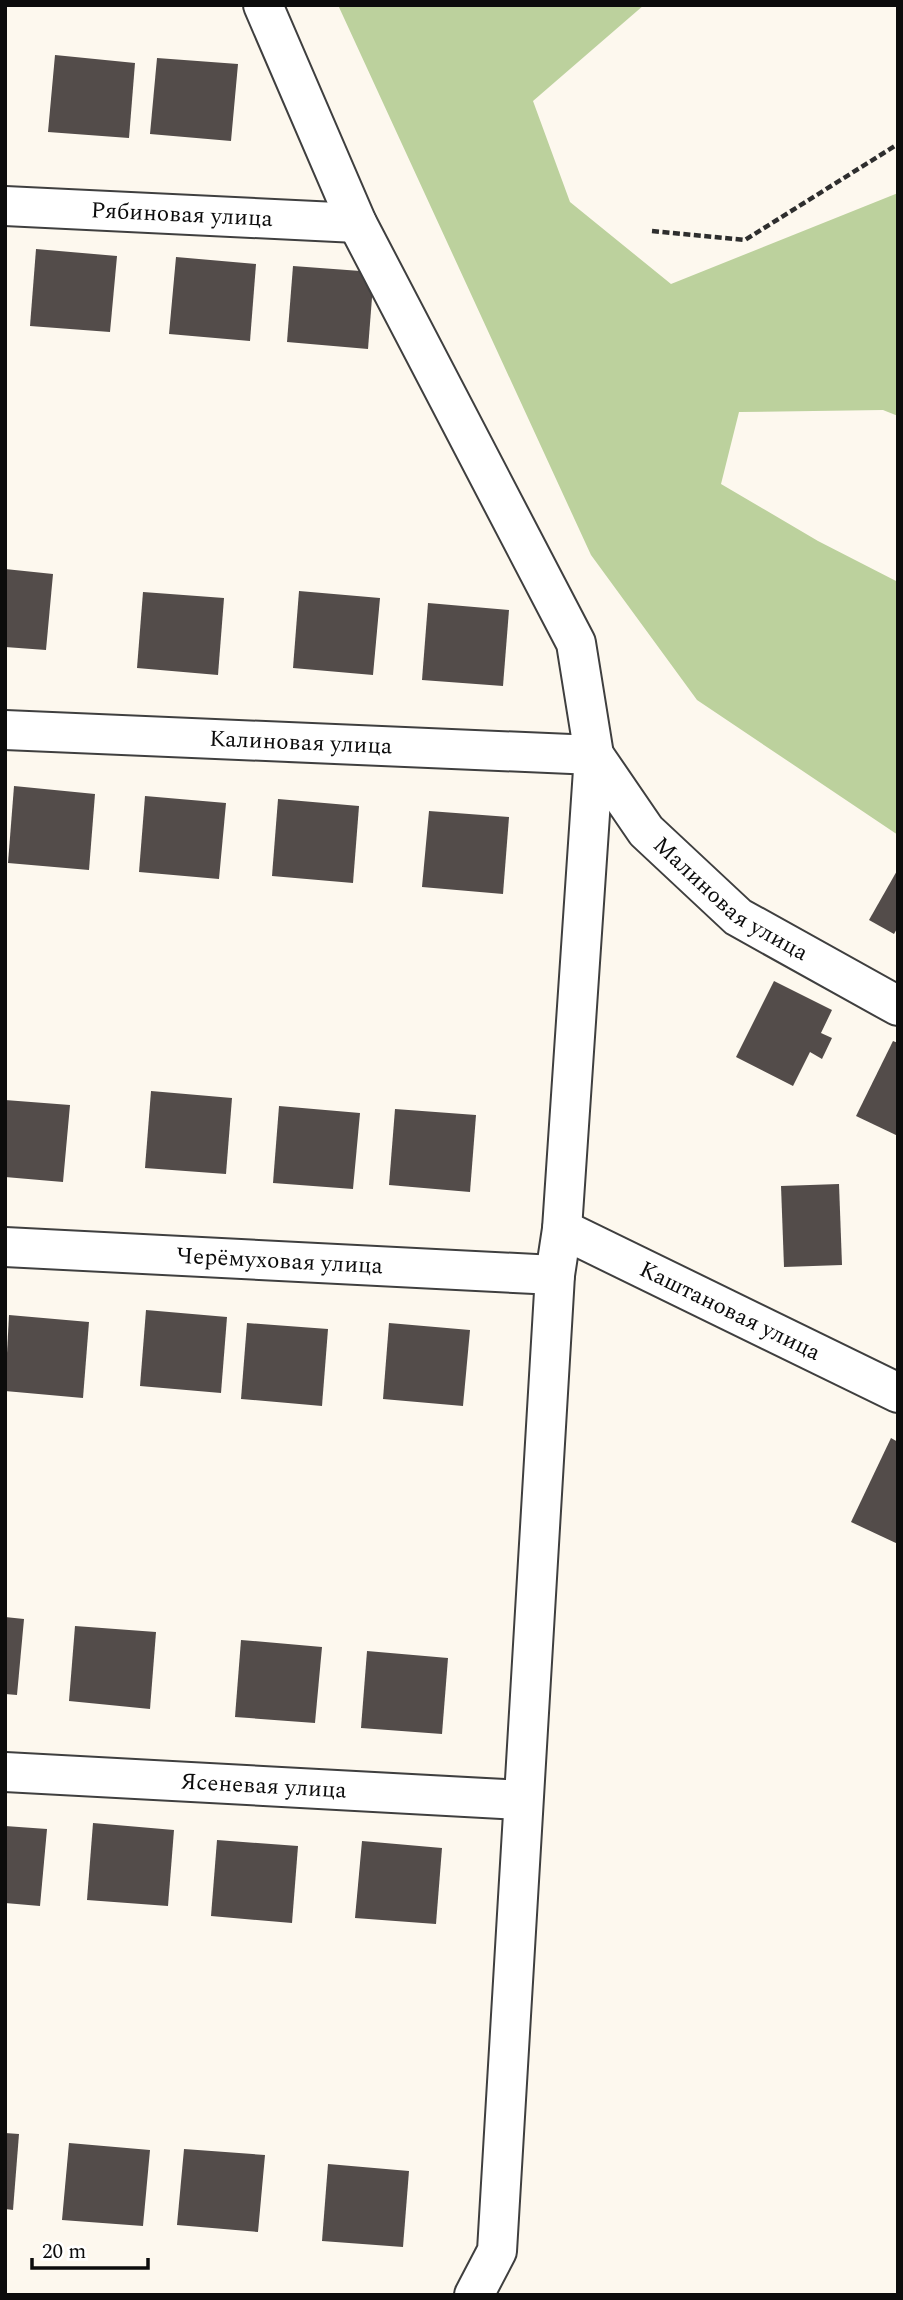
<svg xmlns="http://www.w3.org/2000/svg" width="903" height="2300" font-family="Spectral,serif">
<rect width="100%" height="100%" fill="#fdf8ee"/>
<!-- forest -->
<polygon fill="#bcd19d" points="338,5 644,5 533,101 570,202 671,284 898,193 898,416 883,410 739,412 721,484 818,541 898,582 898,835 697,700 591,555"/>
<!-- building -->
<g fill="#534c4a">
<polygon points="55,55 135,63 129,138 48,132"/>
<polygon points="157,58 238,64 231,141 150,134"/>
<polygon points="36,249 117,256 110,332 30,326"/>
<polygon points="176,257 256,264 250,341 169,334"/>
<polygon points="293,266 374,272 368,349 287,342"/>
<polygon points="5,569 53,574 46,650 5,647"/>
<polygon points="299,591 380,598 373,675 293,668"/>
<polygon points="143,592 224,598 218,675 137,668"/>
<polygon points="428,603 509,610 503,686 422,680"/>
<polygon points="14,786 95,794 89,870 8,863"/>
<polygon points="145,796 226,803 219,879 139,872"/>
<polygon points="278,799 359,806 353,883 272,876"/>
<polygon points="429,811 509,817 503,894 422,887"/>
<polygon points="898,869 898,927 894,934 869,920"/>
<polygon points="774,981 832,1010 821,1033 832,1038 822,1059 810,1052 793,1086 736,1057"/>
<polygon points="893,1041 898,1043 898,1136 856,1116"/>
<polygon points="151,1091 232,1098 226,1174 145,1168"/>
<polygon points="5,1100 70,1105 63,1182 5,1177"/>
<polygon points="279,1106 360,1113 353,1189 273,1183"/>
<polygon points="395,1109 476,1115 470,1192 389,1185"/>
<polygon points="839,1184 842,1265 784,1267 781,1186"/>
<polygon points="146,1310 227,1317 221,1393 140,1386"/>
<polygon points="9,1315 89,1322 83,1398 5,1391"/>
<polygon points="247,1323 328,1329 322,1406 241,1399"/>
<polygon points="389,1323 470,1330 463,1406 383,1399"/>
<polygon points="891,1438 898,1442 898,1544 851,1522"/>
<polygon points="5,1617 24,1619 17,1695 5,1694"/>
<polygon points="75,1626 156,1632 150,1709 69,1701"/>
<polygon points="241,1640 322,1647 315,1723 235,1717"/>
<polygon points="367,1651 448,1658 442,1734 361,1728"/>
<polygon points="93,1823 174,1830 168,1906 87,1900"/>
<polygon points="5,1826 47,1829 40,1906 5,1903"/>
<polygon points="217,1840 298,1846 292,1923 211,1916"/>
<polygon points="362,1841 442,1848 436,1924 355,1918"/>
<polygon points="5,2133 19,2134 13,2210 5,2209"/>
<polygon points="69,2143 150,2150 143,2226 62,2220"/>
<polygon points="184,2149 265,2155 258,2232 177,2225"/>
<polygon points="328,2164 409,2171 403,2247 322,2241"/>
</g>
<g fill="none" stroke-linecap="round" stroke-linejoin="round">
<!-- minor casing -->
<g stroke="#3f3f3f" stroke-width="42">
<g id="minor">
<polyline points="263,5 357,223 576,643 594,755 562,1229 555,1275 497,2251 474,2295"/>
<path id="s1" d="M5 206 357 223"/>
<path id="s2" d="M5 730 594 755 646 831 738 917 898 1006"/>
<path id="s3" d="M562 1229 898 1393"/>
<path id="s4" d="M5 1247 555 1275"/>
<path id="s5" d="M5 1772 522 1800"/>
</g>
</g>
<!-- path -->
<polyline stroke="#2e2e2e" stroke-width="4.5" stroke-dasharray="7 3.5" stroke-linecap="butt" points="652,231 745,240 898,144"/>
<!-- minor -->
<use href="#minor" stroke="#fff" stroke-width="38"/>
</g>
<g text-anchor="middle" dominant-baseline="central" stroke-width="7" stroke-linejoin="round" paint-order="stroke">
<!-- street labels -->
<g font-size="23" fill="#0c0c0c" stroke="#fff">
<text stroke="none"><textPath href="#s1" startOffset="177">Рябиновая улица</textPath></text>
<text stroke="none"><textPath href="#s2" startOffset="296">Калиновая улица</textPath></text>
<text stroke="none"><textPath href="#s2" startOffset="791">Малиновая улица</textPath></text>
<text stroke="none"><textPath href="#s4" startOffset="275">Черёмуховая улица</textPath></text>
<text stroke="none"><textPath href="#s3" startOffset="187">Каштановая улица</textPath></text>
<text stroke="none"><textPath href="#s5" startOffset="259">Ясеневая улица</textPath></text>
</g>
</g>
<!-- border -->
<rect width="903" height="2300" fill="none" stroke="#0c0c0c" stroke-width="14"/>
<!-- scale -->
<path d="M32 2258v10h116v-10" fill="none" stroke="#0c0c0c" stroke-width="3.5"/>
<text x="42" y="2258" font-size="21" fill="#0c0c0c" stroke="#ffffff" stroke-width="5" paint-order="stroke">20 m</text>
</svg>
